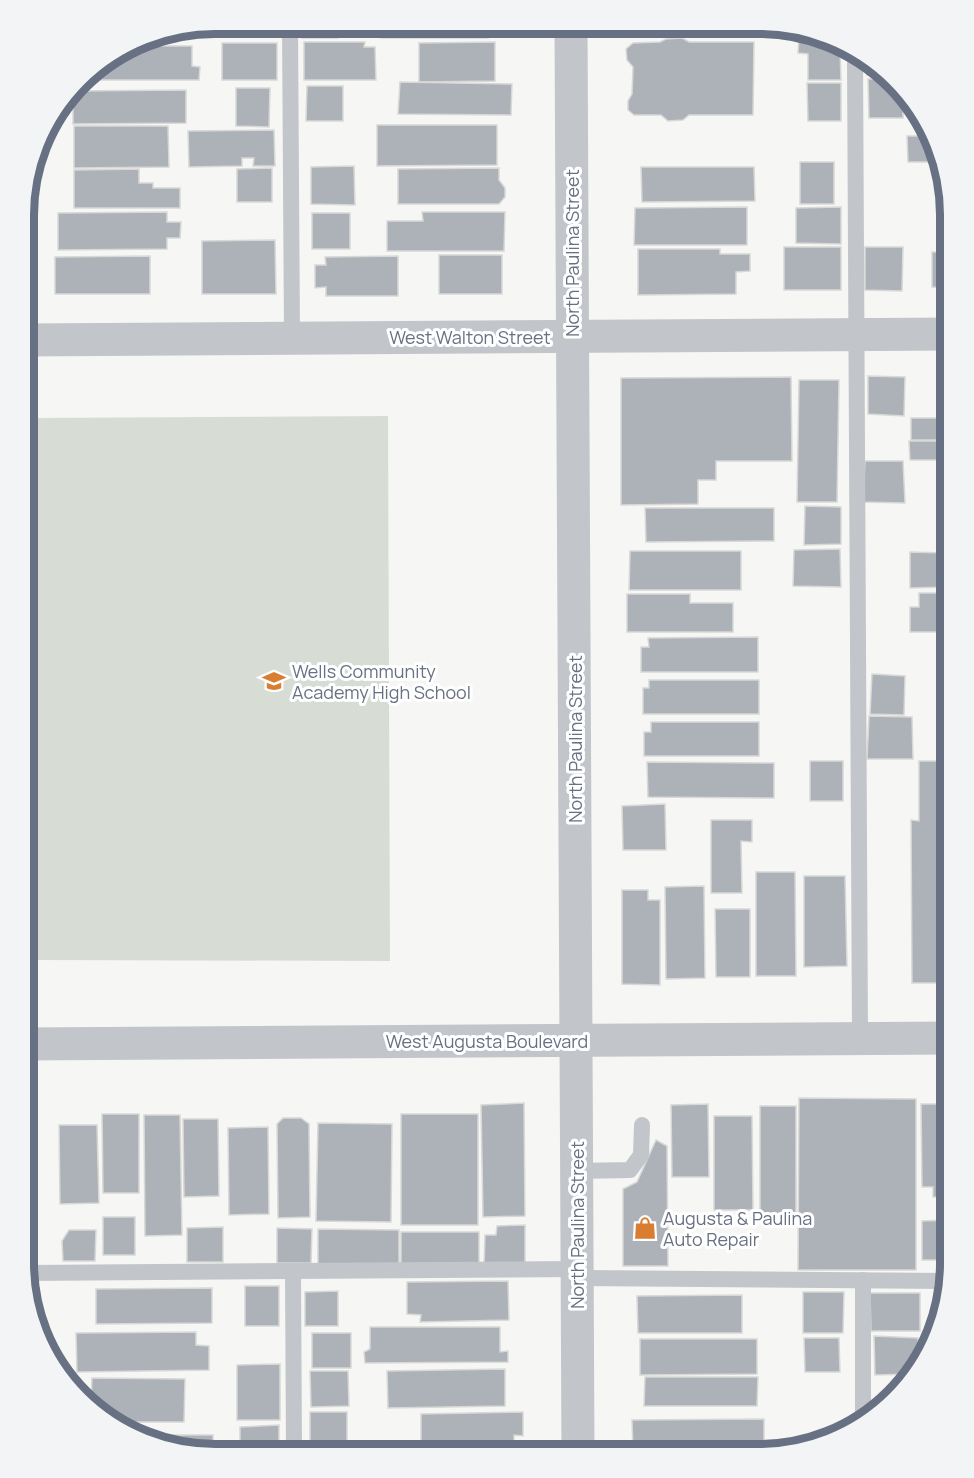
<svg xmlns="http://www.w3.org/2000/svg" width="974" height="1478" font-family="Manrope,sans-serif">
<rect width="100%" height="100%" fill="#f6f7f4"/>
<!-- green -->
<polygon fill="#d7ddd5" points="388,416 390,961 31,960 32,418"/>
<!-- building -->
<g fill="#adb2b9" stroke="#d8d8d6" stroke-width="1.5">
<polygon points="216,24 275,24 275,33 190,33 190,28"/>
<rect x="302" y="24" width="36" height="14"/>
<polygon points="381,24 488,25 488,38 381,38"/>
<polygon points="624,25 719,25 719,35 624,36"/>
<polygon points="173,31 173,37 149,37 154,34"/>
<polygon points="799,37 811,37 840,49 841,80 808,80 808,54 798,53"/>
<polygon points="682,38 689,42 754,42 753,115 689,115 683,120 668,121 661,115 634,115 628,110 628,101 632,94 633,67 627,60 626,49 633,43 660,42 666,39"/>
<polygon points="304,42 365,42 364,47 375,47 376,80 304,80"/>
<polygon points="495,42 495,81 419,82 419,43"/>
<rect x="222" y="43" width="55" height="37"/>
<polygon points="133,46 192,46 192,66 200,67 199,80 82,80 89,71"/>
<polygon points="867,60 875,64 884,75 867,75"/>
<polygon points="868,79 887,79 903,100 903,118 869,118"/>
<polygon points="400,82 512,84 511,115 398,114"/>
<polygon points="807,83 841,83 841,121 808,121"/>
<polygon points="307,86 343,86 343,121 306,121"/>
<polygon points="236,88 270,88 269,127 236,126"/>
<polygon points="186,90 186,123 73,124 73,91"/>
<polygon points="377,125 497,125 497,165 377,166"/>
<polygon points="919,125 922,125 935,142 939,162 908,162 907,136 918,136"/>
<polygon points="74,126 168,126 169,167 74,168"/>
<polygon points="274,130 275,166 253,166 254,158 242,158 242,166 189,167 188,131"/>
<rect x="800" y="162" width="34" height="42"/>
<polygon points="354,166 355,205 311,204 311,167"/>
<polygon points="641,167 754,167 755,201 642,202"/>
<polygon points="272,168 272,202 237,202 237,169"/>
<polygon points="499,168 499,180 505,188 505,197 499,204 398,204 398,169"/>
<polygon points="139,169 139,183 153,183 153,188 180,188 180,208 74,208 74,170"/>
<polygon points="747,207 747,245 634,245 635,208"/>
<polygon points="841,207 841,244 796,243 796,208"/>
<polygon points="167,212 167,222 181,222 180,238 167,238 167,249 58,250 58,213"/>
<polygon points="422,212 505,212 504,251 387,251 387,221 423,221"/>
<rect x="312" y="213" width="38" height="36"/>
<polygon points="275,240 276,294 202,294 202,241"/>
<rect x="784" y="247" width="57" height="43"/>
<polygon points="865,247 903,247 902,291 865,290"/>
<polygon points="638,249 720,249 720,254 750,254 750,271 736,272 736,294 638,295"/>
<polygon points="932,252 950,252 950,288 932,287"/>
<rect x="439" y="255" width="63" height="39"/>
<polygon points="150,256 150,294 55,294 55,257"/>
<polygon points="398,256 398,296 326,296 326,287 315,288 315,265 326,265 325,257"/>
<polygon points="868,376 905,377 904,416 868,414"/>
<polygon points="791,377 792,461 716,461 716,480 698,480 698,504 621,505 621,378"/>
<polygon points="947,378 950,378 950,417 946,417"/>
<polygon points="799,380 839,380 837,502 797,502"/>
<rect x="911" y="418" width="36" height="22"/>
<polygon points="909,441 941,441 942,460 910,460"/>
<polygon points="865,461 903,461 905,503 863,502"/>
<polygon points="805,506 841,507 841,544 804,545"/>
<polygon points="645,508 774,508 774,541 646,542"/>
<polygon points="840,549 841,587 793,586 794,550"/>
<polygon points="630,551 741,551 741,590 629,590"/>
<polygon points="910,552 946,553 946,587 910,588"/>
<polygon points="919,593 950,593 950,632 910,632 910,607 919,607"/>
<polygon points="627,594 690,594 690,603 733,603 733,632 627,632"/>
<polygon points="758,637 758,672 641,672 641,647 649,647 648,638"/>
<polygon points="872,674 905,676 904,715 870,714"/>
<polygon points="943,677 950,677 950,711 941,711"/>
<polygon points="649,680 759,680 759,714 643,714 643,688 649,688"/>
<polygon points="869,716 912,717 913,759 867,759"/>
<polygon points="651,722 759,722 759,756 644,756 644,732 651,732"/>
<rect x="810" y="761" width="33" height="40"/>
<polygon points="919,761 950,761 950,983 912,983 911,820 919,821"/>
<polygon points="647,762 774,763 774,798 648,797"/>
<polygon points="665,804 666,850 623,850 622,806"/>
<polygon points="711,820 752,820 752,842 741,841 742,893 711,893"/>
<polygon points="756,872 795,872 796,976 756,976"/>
<polygon points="804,876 845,876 847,966 804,967"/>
<polygon points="704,886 705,978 666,979 665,887"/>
<polygon points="622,890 648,890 648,900 660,900 660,985 622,984"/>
<polygon points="715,909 750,909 750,977 716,977"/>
<polygon points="799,1098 916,1099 916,1270 798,1270"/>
<polygon points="524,1103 525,1216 483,1217 481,1105"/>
<polygon points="708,1104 709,1177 672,1177 671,1105"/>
<polygon points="921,1104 950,1104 950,1197 933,1197 933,1187 922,1187"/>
<rect x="760" y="1106" width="36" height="114"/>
<polygon points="102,1114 139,1114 139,1193 103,1193"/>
<rect x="401" y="1114" width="77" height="111"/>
<polygon points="144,1115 180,1115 182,1235 145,1236"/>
<polygon points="714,1116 752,1116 753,1210 714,1210"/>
<polygon points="283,1118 301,1118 309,1124 310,1217 278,1218 277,1124"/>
<polygon points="183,1119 218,1119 219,1196 184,1197"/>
<polygon points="318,1123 392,1124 391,1222 316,1221"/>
<polygon points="59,1125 97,1125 99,1203 60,1204"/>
<polygon points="268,1127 269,1214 229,1215 228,1128"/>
<polygon points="656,1140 667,1146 668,1266 623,1266 623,1189 637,1182"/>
<rect x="103" y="1217" width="32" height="38"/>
<polygon points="950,1220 950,1260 922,1260 922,1221"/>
<polygon points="525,1225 525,1266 484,1265 485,1235 496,1235 497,1226"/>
<polygon points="223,1227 223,1262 187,1262 187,1228"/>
<polygon points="277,1228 312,1229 311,1263 277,1263"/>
<polygon points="318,1229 399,1230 399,1265 318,1265"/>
<polygon points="69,1230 96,1230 95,1261 63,1261 62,1241"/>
<rect x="401" y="1232" width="78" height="34"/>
<polygon points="508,1281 509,1320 420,1322 421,1315 407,1314 407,1282"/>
<rect x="245" y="1286" width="34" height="40"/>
<polygon points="212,1288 212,1323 96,1324 96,1289"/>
<polygon points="338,1291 338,1326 305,1326 305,1292"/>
<polygon points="803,1292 844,1292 843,1333 803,1333"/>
<polygon points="870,1293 920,1293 920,1331 871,1331"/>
<polygon points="742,1295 742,1333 638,1333 637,1296"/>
<polygon points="370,1327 500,1327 500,1352 508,1351 508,1362 365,1363 364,1352 370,1349"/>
<polygon points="196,1332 196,1345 209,1346 209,1370 77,1372 76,1333"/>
<rect x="312" y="1333" width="39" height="35"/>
<polygon points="874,1336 918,1338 919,1363 913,1374 875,1375"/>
<polygon points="804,1338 839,1338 840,1372 805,1372"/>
<polygon points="640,1339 757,1339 757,1374 640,1375"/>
<polygon points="280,1364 280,1420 237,1420 237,1365"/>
<polygon points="505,1369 505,1406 388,1408 387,1371"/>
<polygon points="310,1371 348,1371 349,1406 311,1407"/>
<polygon points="645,1377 758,1377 757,1406 644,1406"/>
<polygon points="92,1378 185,1379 184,1422 116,1422 99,1415 91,1405"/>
<rect x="310" y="1412" width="37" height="39"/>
<polygon points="523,1412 523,1436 514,1435 514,1449 428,1450 421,1440 421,1414"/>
<polygon points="764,1419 764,1453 633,1454 632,1420"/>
<polygon points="279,1425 279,1453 240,1453 240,1427"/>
<polygon points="150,1435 213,1435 213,1452 191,1452"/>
</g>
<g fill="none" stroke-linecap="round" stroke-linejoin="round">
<!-- service -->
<g stroke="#c2c5c9" stroke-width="16">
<polyline points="290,24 292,338"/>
<polyline points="855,55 860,1039"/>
<polyline points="577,1171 630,1170 641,1155 642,1125"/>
<polyline points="293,1271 294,1453"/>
<polyline points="26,1273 578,1269"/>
<polyline points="578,1278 948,1281"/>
<polyline points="863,1280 863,1415"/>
</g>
<!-- minor -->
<g stroke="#c2c5c9" stroke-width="33">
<polyline points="571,25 578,1453"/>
<polyline points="25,340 950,334"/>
</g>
<!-- tertiary -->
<polyline stroke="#c2c5c9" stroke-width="33" points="24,1044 950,1038"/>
</g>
<!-- icons -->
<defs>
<g id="school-bare" transform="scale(1.8)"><path d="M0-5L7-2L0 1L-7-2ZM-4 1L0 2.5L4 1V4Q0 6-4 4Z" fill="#d97d31" stroke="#fff" stroke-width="2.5" paint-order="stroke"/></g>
<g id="shop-bare" transform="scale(1.8)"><path d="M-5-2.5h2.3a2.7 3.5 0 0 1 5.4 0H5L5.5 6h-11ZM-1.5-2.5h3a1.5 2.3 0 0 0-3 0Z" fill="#d97d31" stroke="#fff" stroke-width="2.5" paint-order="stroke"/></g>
</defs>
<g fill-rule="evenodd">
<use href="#school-bare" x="274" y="681"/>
<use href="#shop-bare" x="645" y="1228"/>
</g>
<g text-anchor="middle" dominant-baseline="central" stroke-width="6" stroke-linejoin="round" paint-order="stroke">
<!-- street labels -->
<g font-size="18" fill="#677183" stroke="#fff">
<text transform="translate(572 253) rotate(-90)">North Paulina Street</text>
<text x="470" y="337">West Walton Street</text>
<text transform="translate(575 739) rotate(-90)">North Paulina Street</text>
<text x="487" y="1041">West Augusta Boulevard</text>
<text transform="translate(577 1225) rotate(-90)">North Paulina Street</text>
</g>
<!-- poi labels -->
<g font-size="18" fill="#677183" stroke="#fff" text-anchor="start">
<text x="292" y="671">Wells Community<tspan x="292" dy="21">Academy High School</tspan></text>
<text x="663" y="1218">Augusta &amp; Paulina<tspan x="663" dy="21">Auto Repair</tspan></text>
</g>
</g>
<!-- crop -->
<path d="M0 0H974V1478H0ZM215 34H759A181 181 0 0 1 940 215V1263A181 181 0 0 1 759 1444H215A181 181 0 0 1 34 1263V215A181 181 0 0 1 215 34Z" fill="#f3f4f5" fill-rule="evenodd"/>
<path fill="none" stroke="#677183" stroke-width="8" d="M215 34H759A181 181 0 0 1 940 215V1263A181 181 0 0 1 759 1444H215A181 181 0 0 1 34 1263V215A181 181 0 0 1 215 34Z"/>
</svg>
